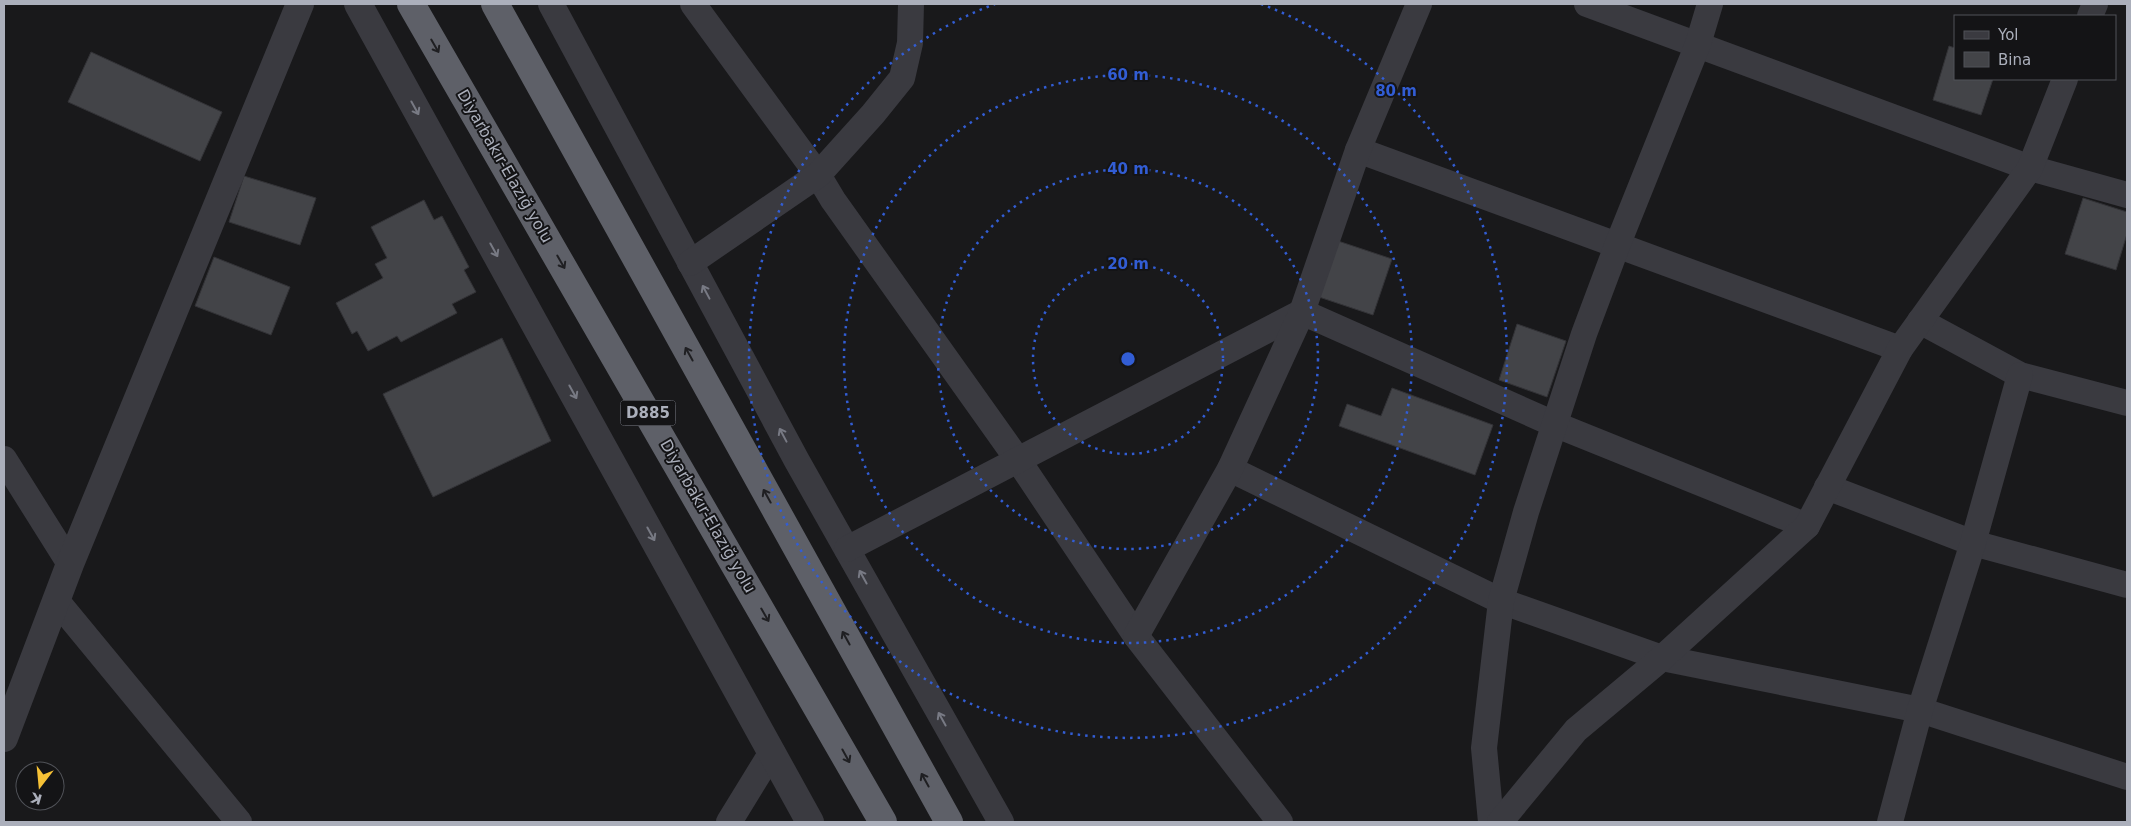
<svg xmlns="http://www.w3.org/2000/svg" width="2131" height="826" font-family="'DejaVu Sans',sans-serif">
<rect width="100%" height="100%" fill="#19191b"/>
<!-- building -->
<g fill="#434448" stroke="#333337">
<polygon points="1949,46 1955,48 1955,79 1993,79 1981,115 1933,100"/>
<polygon points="91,52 222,112 200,161 68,102"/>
<polygon points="244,176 316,198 300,245 229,222"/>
<polygon points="2083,198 2127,212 2127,234 2116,270 2065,254"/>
<polygon points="424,200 434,220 442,216 469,267 464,270 476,292 452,304 457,313 401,342 397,336 368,351 357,331 352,334 336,303 383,278 375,264 387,258 371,227"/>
<polygon points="1338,241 1392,259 1373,315 1319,297"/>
<polygon points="214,257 290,287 271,335 195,306"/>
<polygon points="1517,324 1566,341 1547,397 1499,380"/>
<polygon points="502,338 551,441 433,497 383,394"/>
<polygon points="1392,388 1493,425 1475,475 1339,426 1347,404 1381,416"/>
</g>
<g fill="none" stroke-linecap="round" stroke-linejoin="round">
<!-- minor -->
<g stroke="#3a3a40" stroke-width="26">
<polyline points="551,4 797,461 1001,822"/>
<polyline points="693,4 818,175 833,200 1018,460 1136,636 1280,822"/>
<polyline points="1587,4 2030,168 2127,195"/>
<polyline points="2090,16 2095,4"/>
<polyline points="1358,150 1900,349"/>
<polyline points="690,263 818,175 873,114 902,78 910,43 911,4"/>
<polyline points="1920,321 2020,375 2127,403"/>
<polyline points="4,459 70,564"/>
<polyline points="1230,469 1501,601 1662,658 1920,710 2127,777"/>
<polyline points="1827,487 1973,543 2127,585"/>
<polyline points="847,549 1302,312 1554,424 1807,526"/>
<polyline points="56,600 239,822"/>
<polyline points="1136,636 1230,469 1302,312 1358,150 1419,4"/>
<polyline points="729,822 772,752"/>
<polyline points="1491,822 1484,748 1501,601 1526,512 1584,334 1617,246 1698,44 1710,4"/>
<polyline points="1500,822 1576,730 1662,658 1807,526 1900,349 2030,168 2065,79"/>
<polyline points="1890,822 1920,710 1973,543 2020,375"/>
</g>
<!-- tertiary -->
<g stroke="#3a3a40" stroke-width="28">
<polyline points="358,4 810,822"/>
<polyline points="4,738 70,564 300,4"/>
</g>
<!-- trunk -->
<g stroke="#5e6068" stroke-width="28">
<polyline points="411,4 883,822"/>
<polyline points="495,4 949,822"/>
</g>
</g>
<!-- one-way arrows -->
<defs><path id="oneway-shaft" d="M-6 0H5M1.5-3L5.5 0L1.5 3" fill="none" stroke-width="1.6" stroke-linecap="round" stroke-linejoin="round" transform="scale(1.25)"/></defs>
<g stroke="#1f1f22">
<use href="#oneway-shaft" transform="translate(435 46) rotate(60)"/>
<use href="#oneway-shaft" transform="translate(561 262) rotate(60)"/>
<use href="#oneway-shaft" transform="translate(689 354) rotate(-119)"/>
<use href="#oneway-shaft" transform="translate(767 496) rotate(-119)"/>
<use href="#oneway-shaft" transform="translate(765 615) rotate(60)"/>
<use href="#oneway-shaft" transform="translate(846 638) rotate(-119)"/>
<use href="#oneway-shaft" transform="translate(846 756) rotate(61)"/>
<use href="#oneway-shaft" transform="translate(925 780) rotate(-119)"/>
</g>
<g stroke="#787a84">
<use href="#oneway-shaft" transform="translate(415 108) rotate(61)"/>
<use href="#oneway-shaft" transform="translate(494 250) rotate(61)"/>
<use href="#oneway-shaft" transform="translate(706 292) rotate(-118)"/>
<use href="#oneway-shaft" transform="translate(573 392) rotate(61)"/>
<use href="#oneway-shaft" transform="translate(783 435) rotate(-118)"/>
<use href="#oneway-shaft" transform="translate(651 534) rotate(61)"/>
<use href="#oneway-shaft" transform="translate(863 577) rotate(-119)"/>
<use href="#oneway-shaft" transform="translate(942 719) rotate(-119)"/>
</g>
<!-- distance rings -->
<g fill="none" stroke="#325dd4" stroke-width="2.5" stroke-dasharray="2.5 5">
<circle cx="1128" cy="359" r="95"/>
<circle cx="1128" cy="359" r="190"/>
<circle cx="1128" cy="359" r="284"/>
<path d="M1261 4A379 379 0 1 1 995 4"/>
</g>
<g text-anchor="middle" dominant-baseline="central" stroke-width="4" stroke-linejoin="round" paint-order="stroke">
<!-- shield labels -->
<rect fill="#141416" stroke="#7e808a" stroke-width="1" x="620.5" y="400.5" width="55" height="25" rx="4"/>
<g font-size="15" font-weight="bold" fill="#abafbb">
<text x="648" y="413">D885</text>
</g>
<!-- street labels -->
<g font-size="16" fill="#abafbb" stroke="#141416">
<text transform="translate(505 166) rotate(60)">Diyarbakır-Elazığ yolu</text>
<text transform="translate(708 516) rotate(60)">Diyarbakır-Elazığ yolu</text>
</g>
</g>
<circle cx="1128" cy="359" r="8" fill="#325dd4" stroke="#141416" stroke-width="2.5"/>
<g font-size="15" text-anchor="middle" font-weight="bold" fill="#325dd4" stroke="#141416" stroke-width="4" stroke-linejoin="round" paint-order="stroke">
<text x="1128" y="80">60 m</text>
<text x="1396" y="96">80 m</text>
<text x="1128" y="174">40 m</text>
<text x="1128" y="269">20 m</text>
</g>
<!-- border -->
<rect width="2131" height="826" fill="none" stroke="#abafbb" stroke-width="10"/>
<!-- legend -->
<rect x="1954" y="15" width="162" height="65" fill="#141416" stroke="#505258"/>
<rect x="1964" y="31" width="25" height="8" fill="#3a3a40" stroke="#505258"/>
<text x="1998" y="40" font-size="15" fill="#abafbb">Yol</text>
<rect x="1964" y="52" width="25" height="15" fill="#434448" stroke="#505258"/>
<text x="1998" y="65" font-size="15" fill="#abafbb">Bina</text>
<!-- north arrow -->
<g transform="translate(40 786) rotate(196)"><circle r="24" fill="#141416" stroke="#505258"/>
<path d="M0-4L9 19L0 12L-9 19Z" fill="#f6c136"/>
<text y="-8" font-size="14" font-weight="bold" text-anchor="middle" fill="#abafbb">K</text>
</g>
</svg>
